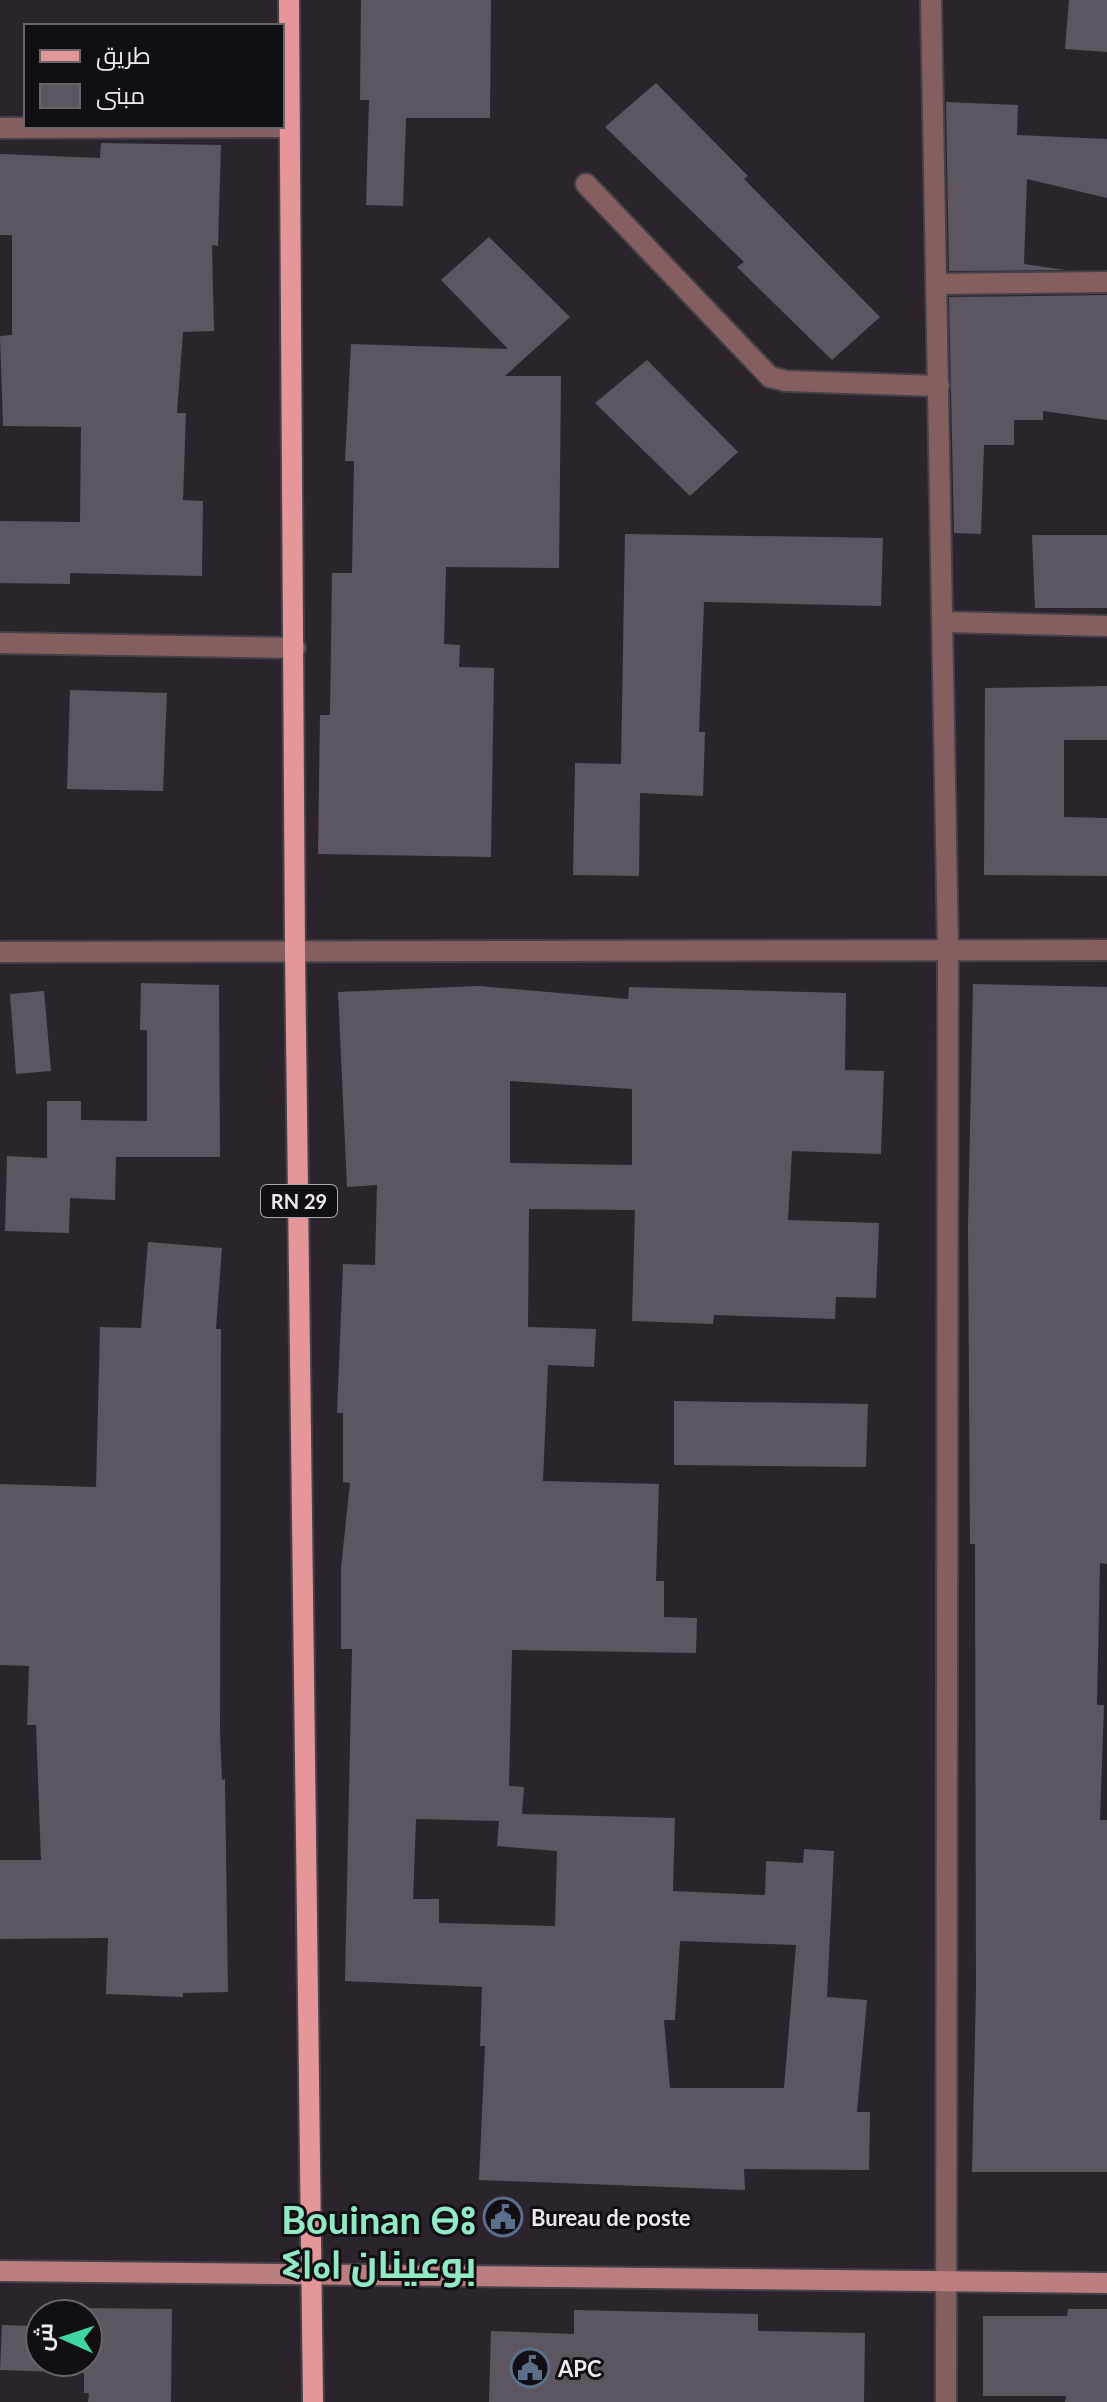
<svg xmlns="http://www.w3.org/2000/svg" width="1107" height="2402" font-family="Lato,Cairo,'Noto Sans Tifinagh',sans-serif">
<rect width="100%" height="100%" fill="#2b242d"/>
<!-- building -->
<g fill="#5d5660" fill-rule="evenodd">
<polygon points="361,0 491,0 490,118 406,118 403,206 366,205 369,100 360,100"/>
<polygon points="1069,0 1107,0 1107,52 1065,49"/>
<polygon points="656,83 748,176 744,179 880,317 832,360 737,267 744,262 605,127"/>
<polygon points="946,102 1018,105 1017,135 1107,139 1107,198 1027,179 1024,264 1065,270 949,271"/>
<polygon points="101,143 221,145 218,246 212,245 214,331 183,332 177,413 186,413 183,500 203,501 202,576 70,573 70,584 0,583 0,521 80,522 81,427 3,426 0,336 12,335 12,235 0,235 0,154 100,158"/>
<polygon points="489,237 570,317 505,376 561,376 559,568 446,567 444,644 460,645 459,667 494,668 491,857 318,854 320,715 330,715 332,573 352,573 354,461 345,461 351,344 508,349 441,280"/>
<polygon points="1107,295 1107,420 1043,411 1043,420 1014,420 1014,445 984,445 981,534 954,533 949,297"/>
<polygon points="647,360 738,452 690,496 595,403"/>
<polygon points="625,534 883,538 881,606 704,602 699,732 705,732 703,796 640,793 639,876 573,875 575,763 621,764"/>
<polygon points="1032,535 1107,535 1107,608 1035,608"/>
<polygon points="1107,686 1107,740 1064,740 1064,817 1107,818 1107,876 984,875 985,688"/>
<polygon points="70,690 167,693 163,791 67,789"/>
<polygon points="141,983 219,985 220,1157 116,1157 115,1200 70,1198 69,1233 5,1231 7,1156 47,1158 47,1101 81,1101 81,1120 147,1121 147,1030 140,1030"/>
<polygon points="973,984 1107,987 1107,1564 1100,1563 1097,1705 1104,1705 1100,1820 1107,1820 1107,2172 972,2172 976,1991 975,1544 970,1544 968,1225"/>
<path d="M478 986 628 999 629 987 846 993 845 1070 884 1071 881 1154 792 1151 788 1220 879 1223 876 1298 836 1297 835 1319 714 1315 713 1324 632 1321 635 1210 529 1209 528 1327 596 1329 594 1367 548 1365 543 1481 659 1484 656 1581H664V1617L697 1618 696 1653 512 1650 509 1786 524 1787 522 1814 675 1818 673 1891 765 1895 766 1861 803 1863 804 1849 834 1851 827 1997 867 2000 857 2112H870L869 2170 744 2169 745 2190 479 2180 485 2046H480L482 1987 345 1981 352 1649H341V1568L350 1483 343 1482V1413H337L343 1264 375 1265 377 1185 347 1187 338 992ZM510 1081 632 1089V1165L510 1163ZM416 1819 499 1821 497 1846 557 1851 555 1926 439 1923V1899H413ZM680 1941 796 1945 784 2088H670L664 2020H675Z"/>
<polygon points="44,991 51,1071 16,1074 10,994"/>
<polygon points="148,1242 222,1248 216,1329 221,1329 220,1731 222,1780 225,1779 228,1992 183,1993 183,1997 106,1994 108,1938 0,1939 0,1860 41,1860 36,1725 27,1725 29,1666 0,1665 0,1484 96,1487 100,1327 141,1328"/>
<polygon points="674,1401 868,1404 866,1467 674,1465"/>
<polygon points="85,2308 172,2309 171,2402 88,2402 89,2393 84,2393 84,2373 0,2370 2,2325 40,2326 40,2362 88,2362"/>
<polygon points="1068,2309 1107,2309 1107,2402 1065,2402 1066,2396 983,2396 983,2316 1067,2316"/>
<polygon points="574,2310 758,2314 758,2331 865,2333 864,2402 489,2402 491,2331 574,2334"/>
</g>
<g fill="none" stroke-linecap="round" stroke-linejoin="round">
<!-- lane casing -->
<g stroke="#464048" stroke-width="24">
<polyline id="lane" points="586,184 770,377 786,381 939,386"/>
</g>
<!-- street casing -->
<g stroke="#464048" stroke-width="24">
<g id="street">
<polyline points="931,0 948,950 946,2402"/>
<polyline points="0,128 289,127"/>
<polyline points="937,284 1107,282"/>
<polyline points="944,622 1107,626"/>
<polyline points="0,643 295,648"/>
<polyline points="0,952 1107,950"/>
</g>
</g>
<!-- secondary casing -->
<g stroke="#464048" stroke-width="24">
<polyline id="secondary" points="0,2271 1107,2283"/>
</g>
<!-- primary casing -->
<g stroke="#464048" stroke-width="24">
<polyline id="primary" points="289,0 295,952 313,2402"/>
</g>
<!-- lane -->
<use href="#lane" stroke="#855f60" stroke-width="20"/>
<!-- street -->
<use href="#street" stroke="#855f60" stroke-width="20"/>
<!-- secondary -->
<use href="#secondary" stroke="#bb7e80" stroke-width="20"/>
<!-- primary -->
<use href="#primary" stroke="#e49699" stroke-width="20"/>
</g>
<!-- icons -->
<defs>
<g id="civic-ring" transform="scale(2)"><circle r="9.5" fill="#110f13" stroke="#5c6f8a" stroke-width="1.5"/><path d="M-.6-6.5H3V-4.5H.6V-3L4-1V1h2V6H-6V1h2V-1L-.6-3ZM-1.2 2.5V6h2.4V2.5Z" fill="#5c6f8a"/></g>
</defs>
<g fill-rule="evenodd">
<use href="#civic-ring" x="503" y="2217"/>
<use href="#civic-ring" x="530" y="2368"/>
</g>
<g text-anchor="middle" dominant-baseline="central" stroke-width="6" stroke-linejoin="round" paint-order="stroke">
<!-- shield labels -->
<rect fill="#110f13" stroke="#aba8ad" stroke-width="2" x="261" y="1185" width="76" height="32" rx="6"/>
<g font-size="20" font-weight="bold" fill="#ede9ef">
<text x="299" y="1201">RN 29</text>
</g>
<!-- poi labels -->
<g font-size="22" font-weight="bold" fill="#ede9ef" stroke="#110f13" text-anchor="start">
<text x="531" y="2217">Bureau de poste</text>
<text x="558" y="2368">APC</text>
</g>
<!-- town labels -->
<g font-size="38" font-weight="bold" fill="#92eac5" stroke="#110f13">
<text x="379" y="2219">Bouinan ⴱⵓ<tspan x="379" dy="44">ⵉⵏⴰⵏ بوعينان</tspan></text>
</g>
</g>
<!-- legend -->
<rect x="24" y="24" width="260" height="104" fill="#110f13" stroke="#69666b" stroke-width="2"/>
<rect x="40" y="50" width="40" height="12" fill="#e49699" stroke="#69666b" stroke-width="2"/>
<text x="96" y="64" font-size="24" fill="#ede9ef">طريق</text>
<rect x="40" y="84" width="40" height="24" fill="#5d5660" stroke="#69666b" stroke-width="2"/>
<text x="96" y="104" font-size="24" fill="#ede9ef">مبنى</text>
<!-- north arrow -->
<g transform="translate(64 2338) rotate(273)"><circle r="38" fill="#110f13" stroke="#69666b" stroke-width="2"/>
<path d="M0-6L14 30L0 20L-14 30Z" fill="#40d4a1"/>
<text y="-12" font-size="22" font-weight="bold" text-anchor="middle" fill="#ede9ef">ش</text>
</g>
</svg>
